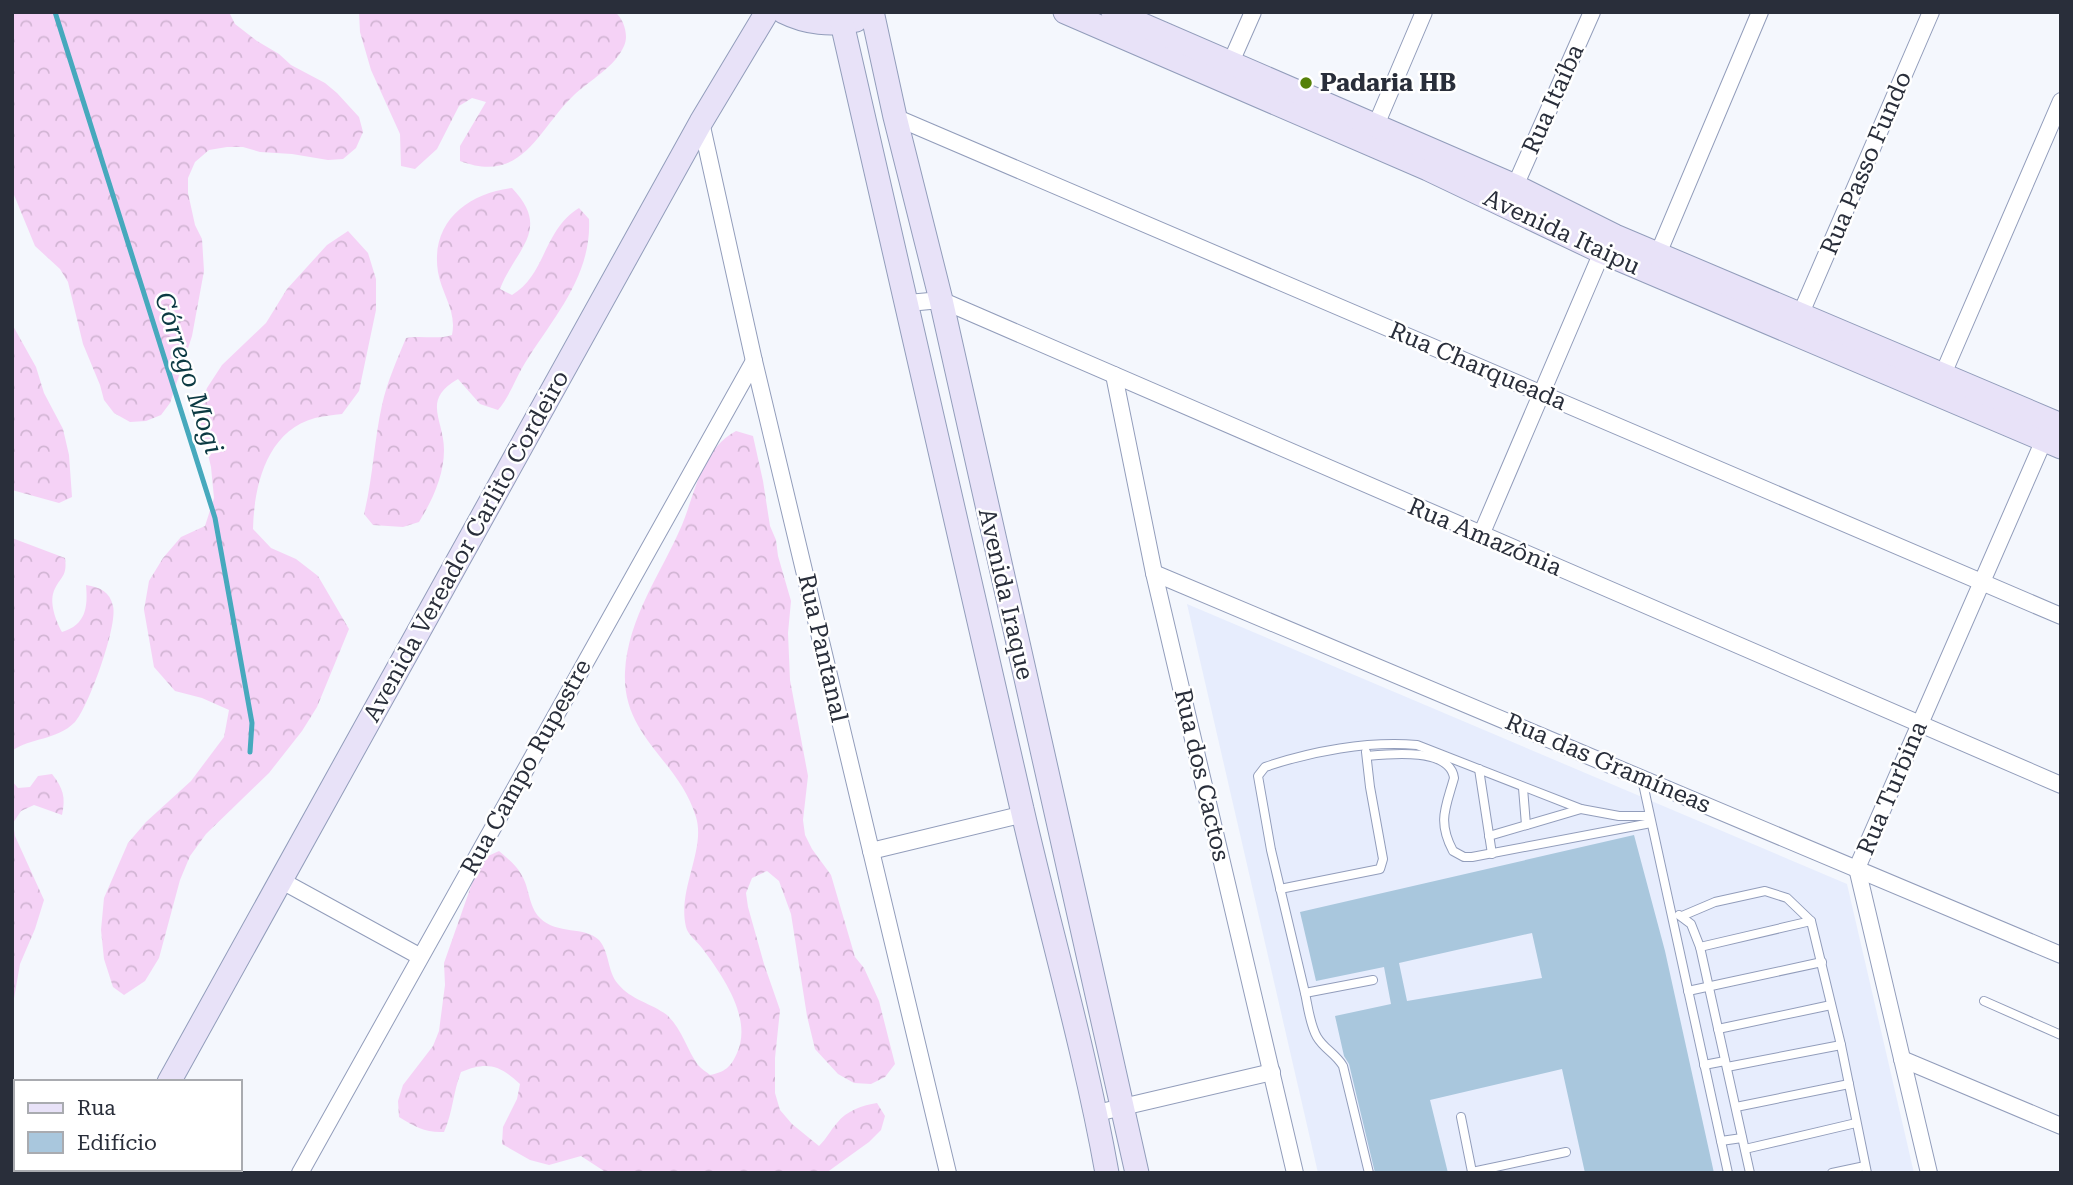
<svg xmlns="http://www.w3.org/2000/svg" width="2073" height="1185" font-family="'Roboto Serif',serif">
<defs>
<pattern id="forest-crowns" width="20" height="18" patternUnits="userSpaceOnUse" patternTransform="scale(1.75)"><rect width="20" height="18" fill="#f5d2f6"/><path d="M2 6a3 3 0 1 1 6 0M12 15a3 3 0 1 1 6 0" fill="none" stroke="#d2b5d4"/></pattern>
</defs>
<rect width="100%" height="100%" fill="#f4f7fd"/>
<!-- built -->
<polygon fill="#e7edfd" points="1187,604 1847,884 1914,1173 1318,1173"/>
<!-- forest -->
<g fill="url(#forest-crowns)">
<polygon points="12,12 229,12 235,24 257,41 279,54 291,65 325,83 337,93 359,117 363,132 356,148 343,159 328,160 292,154 260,152 243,147 227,147 209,150 195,162 188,178 188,193 195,225 202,239 204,271 192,336 170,403 161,415 146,421 130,422 114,413 104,400 100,385 83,344 68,282 60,269 35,246 12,190"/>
<path d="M359 12H615C624 19 629 36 624 46 615 67 590 80 574 95 538 129 523 185 460 161V146L486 102 472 98 459 106 437 149 415 169 401 166 400 134 371 70 360 32Z"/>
<path d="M512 188C552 230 516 248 500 289L512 295C546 275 543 230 579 208L589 219C592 276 553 318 525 363 515 379 510 396 498 410L480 404 458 379C421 400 444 419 444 450 444 476 432 501 419 522L403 527 373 525 364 514C373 478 374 441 382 405 387 382 397 360 406 338 422 335 436 340 452 335 457 311 442 295 438 272 430 222 468 193 512 188Z"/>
<path d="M348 231 368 253 376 279V310L359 391 342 414C333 415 323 416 315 418 267 431 254 485 253 529L271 548 296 559 318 576 349 629 317 707 302 731 269 773 206 834 190 856 180 880 159 958 145 981 124 995 113 987 104 959 101 930 104 898 128 843 146 822 191 781 224 737 229 710 202 698 175 691 154 667 144 610 149 581 163 558 181 537 205 526 214 498 211 467 198 413 207 388 222 365 266 323 287 289 327 245Z"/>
<polygon points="12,324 36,367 44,393 63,429 69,455 72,497 59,503 12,490"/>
<path d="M736 431 753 436 763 481 770 526 776 540 778 556 791 601 788 633 790 680 808 776 803 820 805 835 812 849 831 875 855 957 864 968 879 1001 895 1064 885 1077 871 1084 854 1083 838 1074 815 1049 807 1016 791 914 779 881 767 871 752 878 746 893 748 907 764 964 780 1010 775 1058V1093L780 1110 792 1124 819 1146C827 1138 830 1131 837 1123 846 1111 863 1105 877 1103L885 1116 881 1130 869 1142 826 1173H607L581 1156 549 1165 530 1160 502 1144 503 1127 517 1099 520 1084C500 1065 487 1061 461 1072 453 1092 453 1112 444 1132 426 1133 415 1127 399 1117L398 1101 403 1085 433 1046 439 1031 445 985 444 963 477 869 486 857 499 851C507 858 516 865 521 874 530 888 528 906 540 918 557 935 585 926 599 940 610 953 607 971 618 984 631 1000 651 1003 667 1015 682 1029 687 1050 698 1065 701 1069 707 1072 710 1075 725 1072 731 1067 737 1053 753 1018 722 975 702 948 697 941 688 935 686 927 677 890 706 850 696 817 679 760 622 737 625 672 628 617 661 574 682 525 696 491 701 450 736 431Z"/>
<path d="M12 538 65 558C68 579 58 577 53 594 50 606 57 623 62 632 86 625 88 607 86 585 100 587 110 592 113 606 118 626 88 708 75 722 56 741 31 737 12 751Z"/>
<path d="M52 774C63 788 66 797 62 815L34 805 21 811 13 823 15 836 44 900 35 929 20 964 12 1010V781L18 788 30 787 38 776Z"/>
</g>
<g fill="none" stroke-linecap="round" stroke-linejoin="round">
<!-- stream -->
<polyline stroke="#46a9bd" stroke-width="5" points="55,12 215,518 252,723 250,752"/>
</g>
<!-- building -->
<path fill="#a9c7dd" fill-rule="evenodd" d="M1634 835 1665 951 1714 1173H1585L1562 1069 1430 1100 1448 1173H1375L1349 1064 1344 1056 1335 1016 1391 1004 1384 967 1316 981 1300 912ZM1532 933 1542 978 1407 1001 1399 963Z"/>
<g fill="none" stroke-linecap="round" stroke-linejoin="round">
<!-- lane casing -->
<g stroke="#929dbb" stroke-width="10">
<g id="lane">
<path d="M1367 756C1388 754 1450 747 1454 778 1446 807 1437 821 1453 851L1464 857H1472L1651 823"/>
<polyline points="1479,769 1492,854"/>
<polyline points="1642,779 1728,1173"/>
<polyline points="1523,788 1526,825"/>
<polyline points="1489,836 1581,809"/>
<polyline points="1280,889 1380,869 1383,859 1370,787 1366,752"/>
<polyline points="1679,915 1691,924 1700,947 1750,1173"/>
<polyline points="1682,916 1715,902 1765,891 1787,898 1811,921 1841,1045 1867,1173"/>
<polyline points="1700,947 1811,921"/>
<path d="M1373 980 1305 993 1271 850 1258 776 1265 767C1312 751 1367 741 1417 745L1581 809 1619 816H1649"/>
<polyline points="1688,991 1822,962"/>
<path d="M1305 993C1308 1007 1310 1025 1317 1037 1324 1049 1335 1053 1343 1066L1369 1173"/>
<polyline points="1984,1001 2061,1035"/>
<polyline points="1718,1029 1831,1005"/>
<polyline points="1704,1065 1725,1061"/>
<polyline points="1727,1067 1841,1045"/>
<polyline points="1736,1107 1849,1084"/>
<polyline points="1461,1117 1472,1172 1566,1152"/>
<polyline points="1721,1141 1742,1138"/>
<polyline points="1745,1149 1856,1123"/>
<polyline points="1832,1173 1865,1166"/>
</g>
</g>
<!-- street casing -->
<g stroke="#929dbb" stroke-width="18">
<g id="street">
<polyline points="1227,71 1253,12"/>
<polyline points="895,117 2061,616"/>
<polyline points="701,122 754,361 948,1173"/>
<polyline points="1373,132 1424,12"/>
<polyline points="1515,186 1592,12"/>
<polyline points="1655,261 1760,12"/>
<polyline points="908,303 941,300 2061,785"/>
<polyline points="1801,313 1931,12"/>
<polyline points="1943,374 2061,101"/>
<polyline points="1114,375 1154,573 1295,1173"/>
<polyline points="1481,535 1602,252 1607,246"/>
<polyline points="1154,573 2061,955"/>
<polyline points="871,851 1024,814"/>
<polyline points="282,881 419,956"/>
<polyline points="1902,1059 2061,1126"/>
<polyline points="1097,1113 1272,1072"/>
<polyline points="300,1173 754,361"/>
<polyline points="1929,1173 1857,868 2047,433"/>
</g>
</g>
<!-- secondary casing -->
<g stroke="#929dbb" stroke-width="25">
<g id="secondary">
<path d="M784 12C806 23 832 26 856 20"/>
<polyline points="1065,12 1428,169 1602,252 2061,447"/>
<polyline points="1113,12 1515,186 1615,236 2061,425"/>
<polyline points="873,16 895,117 941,300 1137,1173"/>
<path d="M842 23C904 285 963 547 1022 809 1050 931 1085 1050 1107 1173"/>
<polyline points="169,1082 701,122 767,12"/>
<polyline points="118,1173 120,1169"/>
</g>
</g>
<!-- lane -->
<use href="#lane" stroke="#fff" stroke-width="8"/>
<!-- street -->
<use href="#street" stroke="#fff" stroke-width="16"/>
<!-- secondary -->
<use href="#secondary" stroke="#e8e2f8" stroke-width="23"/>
</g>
<!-- markers -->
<circle fill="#558109" stroke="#fff" stroke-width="2.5" cx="1306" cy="83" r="7"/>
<g text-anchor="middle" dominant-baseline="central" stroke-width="5" stroke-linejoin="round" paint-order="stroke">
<!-- poi labels -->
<g font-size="24" font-weight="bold" fill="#292e3a" stroke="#fff" text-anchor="start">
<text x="1320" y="83">Padaria HB</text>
</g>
<!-- street labels -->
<g font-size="24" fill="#292e3a" stroke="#fff">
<text transform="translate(1553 99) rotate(-66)">Rua Itaíba</text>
<text transform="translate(1866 163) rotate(-67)">Rua Passo Fundo</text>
<text transform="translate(1562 232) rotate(25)">Avenida Itaipu</text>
<text transform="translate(1478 366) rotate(23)">Rua Charqueada</text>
<text transform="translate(1485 537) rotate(23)">Rua Amazônia</text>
<text transform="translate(466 546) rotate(-61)">Avenida Vereador Carlito Cordeiro</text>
<text transform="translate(1006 594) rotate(77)">Avenida Iraque</text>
<text transform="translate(823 648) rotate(77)">Rua Pantanal</text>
<text transform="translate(1608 763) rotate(23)">Rua das Gramíneas</text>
<text transform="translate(526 767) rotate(-61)">Rua Campo Rupestre</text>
<text transform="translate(1202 775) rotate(77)">Rua dos Cactos</text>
<text transform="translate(1892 788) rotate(-67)">Rua Turbina</text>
</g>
<!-- water labels -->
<g font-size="26" font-style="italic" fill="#0c3a43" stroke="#fff">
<text transform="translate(189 373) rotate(72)">Córrego Mogi</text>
</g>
</g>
<!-- border -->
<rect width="2073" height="1185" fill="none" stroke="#292e3a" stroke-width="28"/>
<!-- legend -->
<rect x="14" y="1080" width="228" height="91" fill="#ffffff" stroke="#a9abb0" stroke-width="2"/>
<rect x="28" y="1103" width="35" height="10" fill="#e8e2f8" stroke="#a9abb0" stroke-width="2"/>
<text x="77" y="1115" font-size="21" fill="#292e3a">Rua</text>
<rect x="28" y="1132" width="35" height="21" fill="#a9c7dd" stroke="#a9abb0" stroke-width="2"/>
<text x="77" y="1150" font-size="21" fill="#292e3a">Edifício</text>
</svg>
